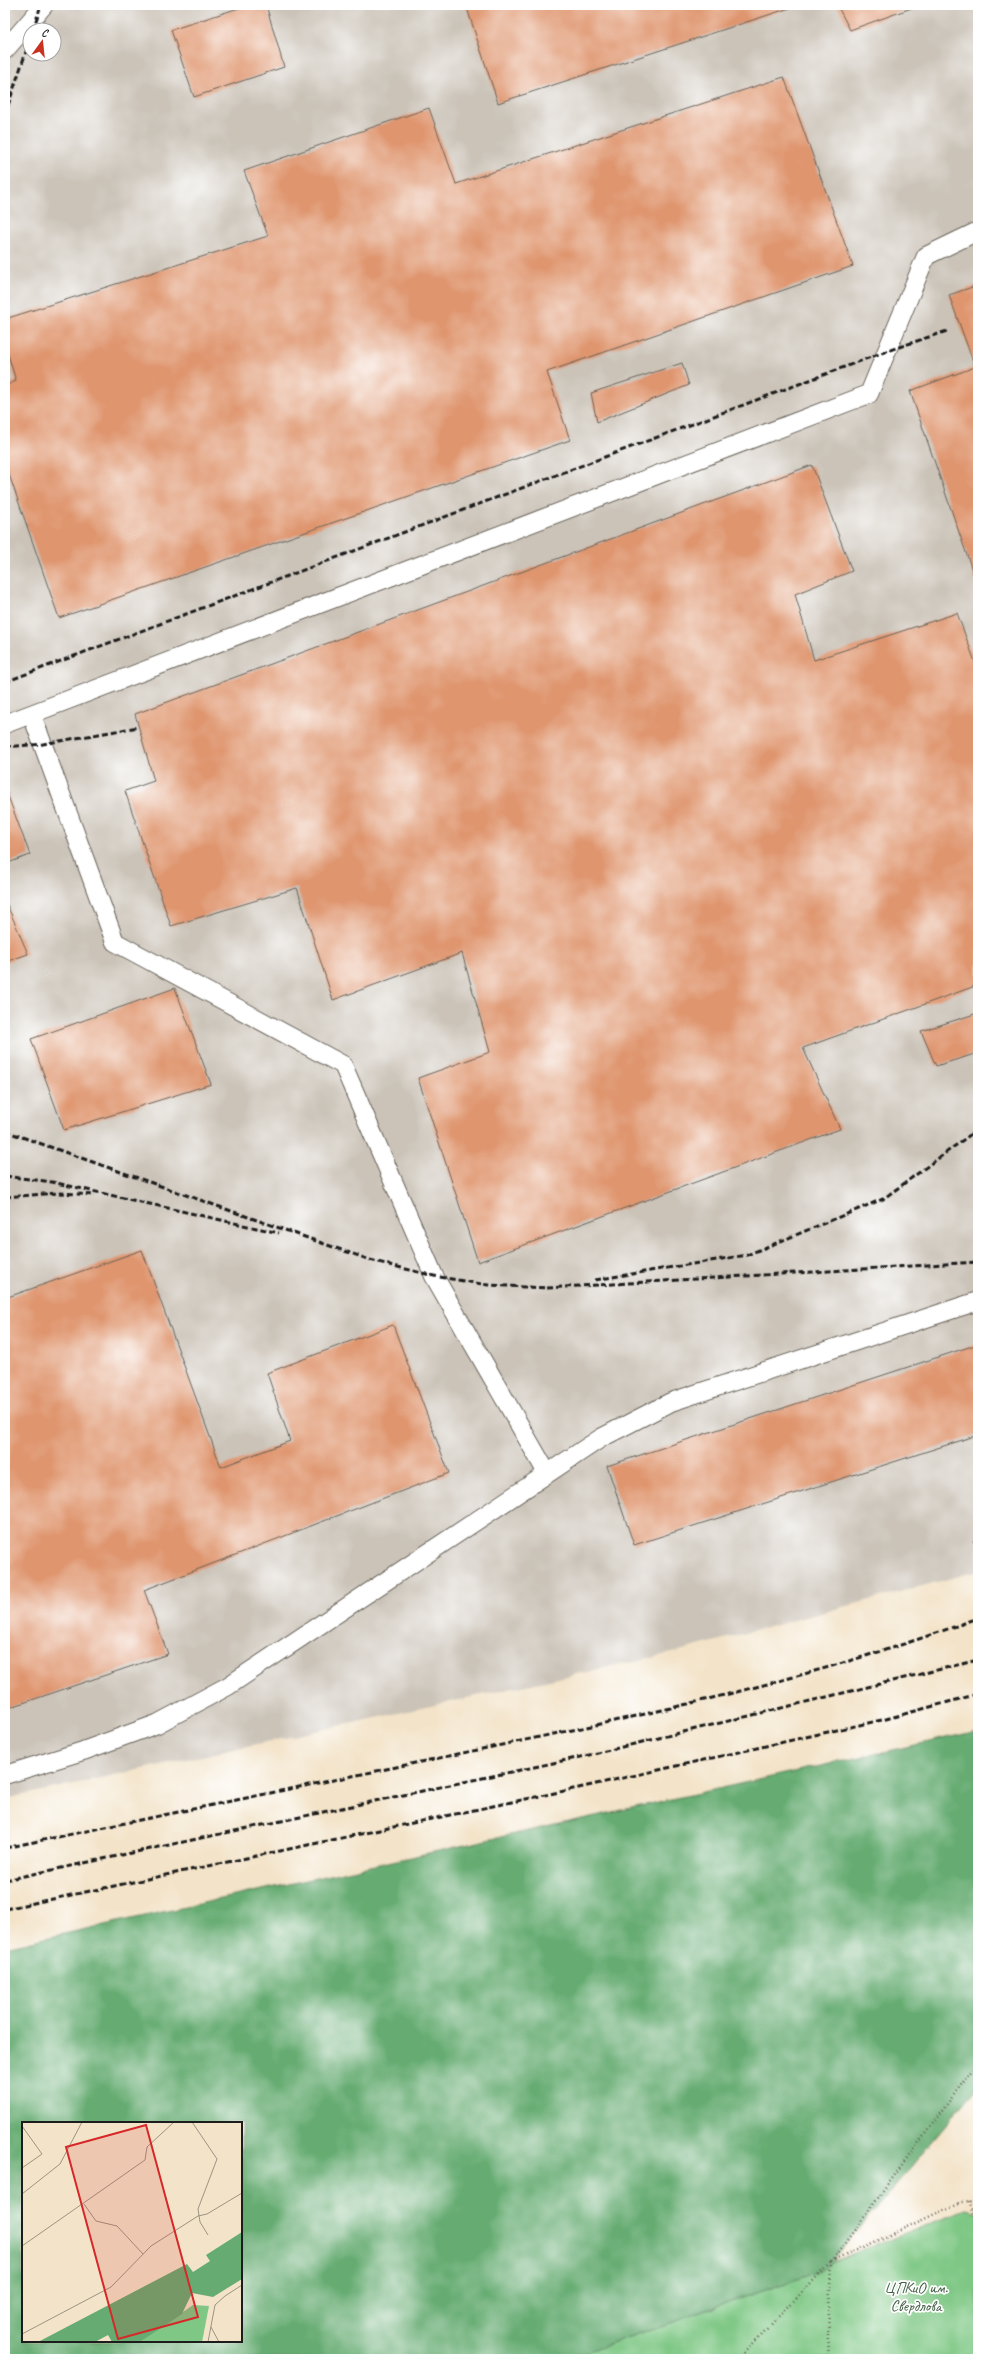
<svg xmlns="http://www.w3.org/2000/svg" width="983" height="2364" font-family="Caveat,sans-serif">
<rect width="100%" height="100%" fill="#fff"/>
<filter id="ink" filterUnits="userSpaceOnUse"><feTurbulence type="fractalNoise" baseFrequency=".025" numOctaves="2"/><feDisplacementMap in="SourceGraphic" scale="8" xChannelSelector="R" yChannelSelector="G"/><feConvolveMatrix kernelMatrix="1 2 1 2 8 2 1 2 1" color-interpolation-filters="sRGB"/></filter>
<filter id="wash" filterUnits="userSpaceOnUse"><feTurbulence type="fractalNoise" baseFrequency=".012" numOctaves="4" result="noise"/><feDisplacementMap in="SourceGraphic" scale="16" xChannelSelector="R" yChannelSelector="G"/><feGaussianBlur stdDeviation="0.9" result="paint"/><feColorMatrix in="noise" values="0 0 0 0 0 0 0 0 0 0 0 0 0 0 0 0 0 1.4 0 .05"/><feComposite in="paint" operator="in"/></filter>
<g filter="url(#wash)">
<rect width="100%" height="100%" fill="#f3e3c8"/>
<!-- industrial -->
<path fill="#cbc3b8" fill-rule="evenodd" d="M5 5H978V1571L668 1654 5 1799ZM30 30H54V54H30Z"/>
<!-- green -->
<polygon fill="#7ec784" stroke="#4d7250" points="966,2210 978,2213 978,2359 565,2359 815,2273 831,2262"/>
<!-- forest -->
<path fill="#66ac72" stroke="#416447" fill-rule="evenodd" d="M978 1731V2087L831 2262 815 2273 565 2359H5V1947ZM23 2123H241V2341H23Z"/>
<g id="blocks">
<!-- building -->
<g fill="#df956e">
<polygon points="248,5 266,5 284,67 194,97 171,30"/>
<polygon points="466,5 799,5 498,103"/>
<polygon points="837,5 920,5 850,30"/>
<polygon points="784,77 853,266 547,372 570,440 59,618 5,463 5,386 16,381 5,344 5,319 268,236 244,171 429,108 456,184"/>
<polygon points="978,285 978,587 910,391 975,367 949,295"/>
<polygon points="682,363 689,385 597,422 591,393"/>
<polygon points="812,465 852,571 795,594 814,660 957,613 978,670 978,985 803,1048 840,1129 478,1262 418,1078 490,1052 462,953 333,1000 297,888 171,926 125,791 154,781 135,714"/>
<polygon points="5,788 30,855 5,864"/>
<polygon points="5,900 28,954 5,962"/>
<polygon points="175,988 211,1084 64,1130 31,1039"/>
<polygon points="978,1013 978,1053 936,1066 921,1031"/>
<polygon points="142,1250 221,1467 290,1441 267,1373 393,1325 449,1473 144,1590 168,1654 5,1709 5,1298"/>
<polygon points="978,1344 978,1435 634,1545 607,1466"/>
</g>
</g>
</g>
<g filter="url(#ink)">
<use href="#blocks" fill-opacity="0" stroke="#676258" stroke-width="1"/>
<g fill="none" stroke-linecap="round" stroke-linejoin="round">
<!-- lane casing -->
<g stroke="#676258" stroke-width="20">
<g id="lane">
<polyline points="5,50 44,5"/>
<polyline points="32,715 115,942 343,1065 434,1276 547,1473"/>
<polyline points="5,724 869,394 926,256 978,231"/>
<polyline points="5,1775 83,1751 157,1724 228,1686 601,1438 671,1402 978,1301"/>
</g>
</g>
<!-- path -->
<g stroke="#676258" stroke-width="2.5" stroke-dasharray="1 3" stroke-linecap="butt">
<polyline points="978,1540 974,1541 978,1556"/>
<polyline points="978,2062 831,2262 961,2202 978,2203"/>
<polyline points="968,2202 978,2227"/>
<polyline points="738,2359 831,2262"/>
<polyline points="827,2359 831,2263"/>
</g>
<!-- lane -->
<use href="#lane" stroke="#fff" stroke-width="18"/>
<!-- rail -->
<g stroke="#1c1c1c" stroke-width="3" stroke-dasharray="6 3" stroke-linecap="butt">
<polyline points="33,30 41,5"/>
<polyline points="5,114 30,40"/>
<polyline points="5,682 887,351 947,331"/>
<polyline points="5,747 43,744 138,727"/>
<polyline points="5,1131 370,1260 434,1276 488,1285 547,1288 978,1262"/>
<polyline points="5,1176 52,1182 279,1233"/>
<polyline points="5,1197 58,1193 95,1195"/>
<polyline points="595,1280 747,1255 883,1199 978,1129"/>
<path d="M5 1848C158 1816 310 1785 463 1753 637 1717 812 1680 978 1618"/>
<polyline points="5,1880 581,1757 978,1660"/>
<polyline points="5,1909 583,1787 886,1719 978,1694"/>
</g>
</g>
</g>
<g text-anchor="middle" dominant-baseline="central" stroke-width="3.5" stroke-linejoin="round" paint-order="stroke">
<!-- park labels -->
<g font-size="16" fill="#436046" stroke="#fff">
<text x="916" y="2288">ЦПКиО им.<tspan x="916" dy="18">Свердлова</tspan></text>
</g>
</g>
<!-- overview -->
<g transform="translate(22 2122)">
<rect width="220" height="220" fill="#f3e3c8"/>
<path d="M171 183 187 184 180 220H118Z" fill="#7ec784"/>
<path d="M220 110V157L191 175 170 171 160 192 118 220H90L86 213 73 220H16L165 142 171 150 188 139 184 133Z" fill="#66ac72"/>
<path fill="none" stroke="#9d9383" stroke-width="1" d="M170 0 195 37 176 87 178 100 186 113M0 4 20 32 0 46M0 72 38 42 60 0M62 82 74 99 95 104 121 132M0 124 123 38 125 25 152 0M189 205 197 220M0 212 89 165 129 124 176 94 185 92 220 71M186 220 193 183 203 174 220 163"/>
<path fill="#d62828" fill-opacity="0.15" stroke="#d62828" stroke-width="2" d="M124 3 176 195 96 217 44 25Z"/>
<rect width="220" height="220" fill="none" stroke="#1c1c1c" stroke-width="2"/>
</g>
<!-- margin -->
<rect width="983" height="2364" fill="none" stroke="#fff" stroke-width="20"/>
<!-- north arrow -->
<g transform="translate(42 42) rotate(15)"><circle r="19" fill="#ffffff" stroke="#a4a4a4"/>
<path d="M0-3L7 15L0 10L-7 15Z" fill="#c8321e"/>
<text y="-6" font-size="11" font-weight="bold" text-anchor="middle" fill="#1c1c1c">С</text>
</g>
</svg>
